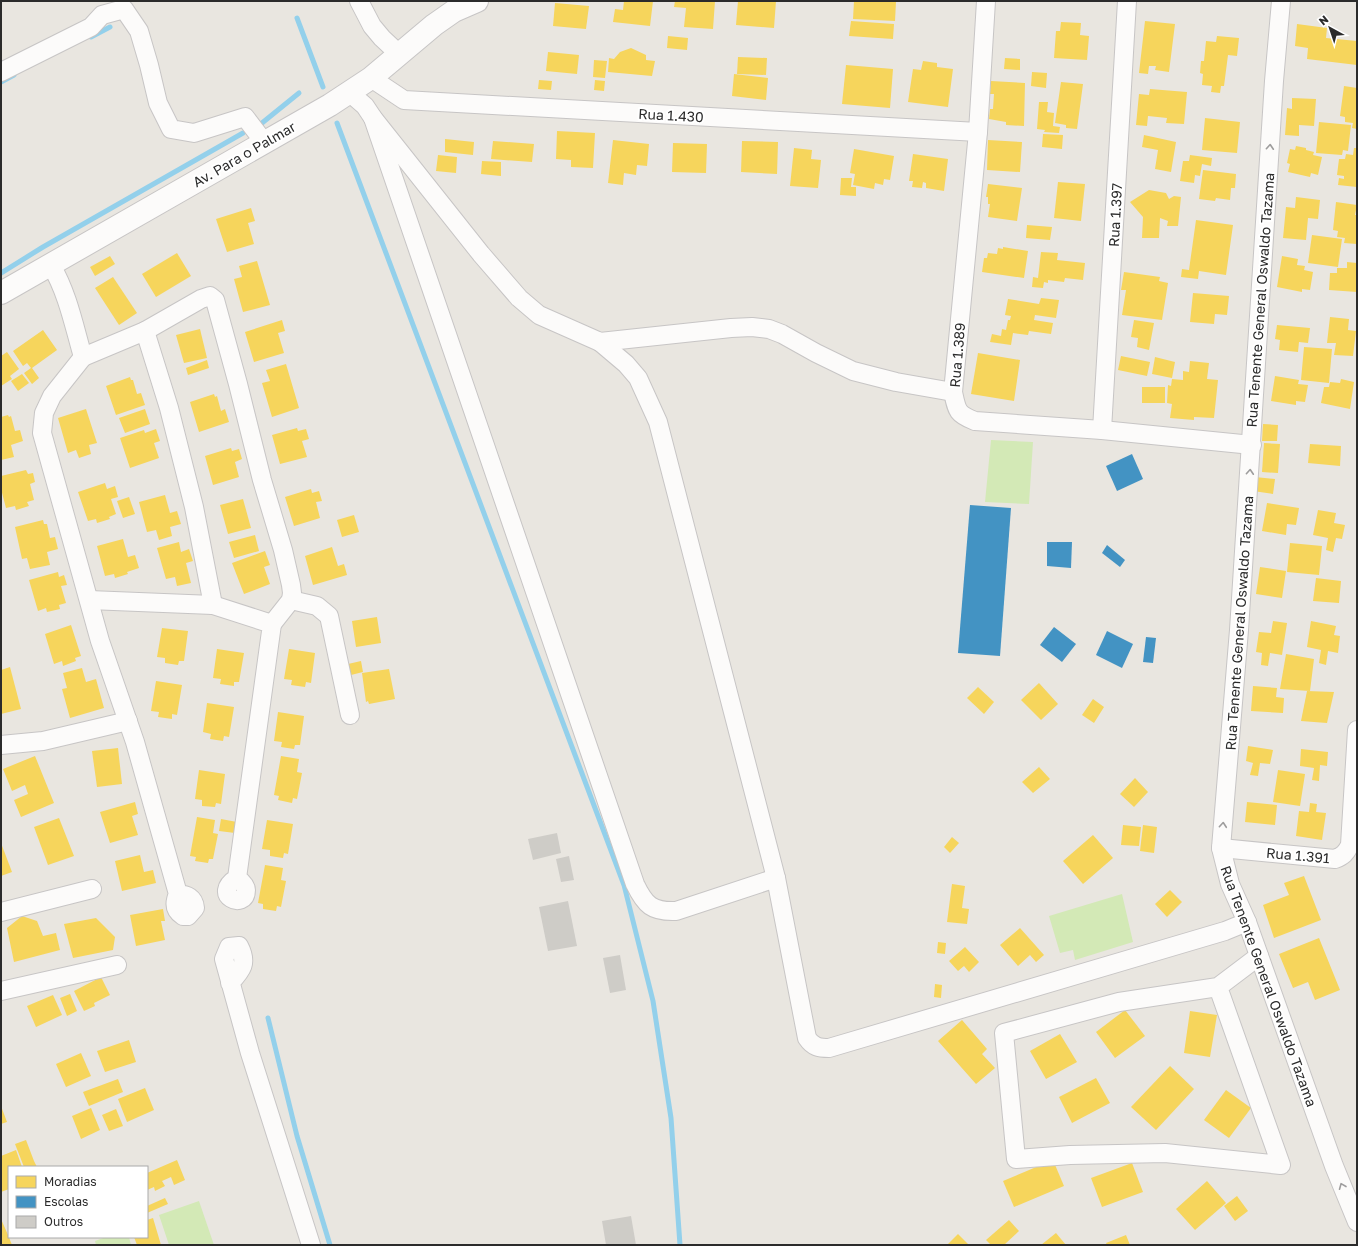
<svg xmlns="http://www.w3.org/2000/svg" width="1358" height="1246" font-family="'Golos Text',sans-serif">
<rect width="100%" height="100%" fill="#e9e6e0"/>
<!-- pitch -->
<g fill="#d3e9b6">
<polygon points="991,440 1033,442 1029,504 985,502"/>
<polygon points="1122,894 1133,942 1075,960 1073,950 1060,953 1049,916"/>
<polygon points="199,1201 214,1245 169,1245 159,1215"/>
<polygon points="106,1237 129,1237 131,1245 96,1245 95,1241"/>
</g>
<!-- homes -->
<g fill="#f6d55c">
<polygon points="624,1 653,1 650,26 613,22 615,9 623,10"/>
<polygon points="675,1 715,1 713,29 684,27 686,8 674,7"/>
<polygon points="738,1 776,1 774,28 736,25"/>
<polygon points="854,1 896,2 895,21 853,19"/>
<polygon points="555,3 589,6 586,29 553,26"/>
<polygon points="851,21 894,24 893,39 849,36"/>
<polygon points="1145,21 1175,24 1169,72 1155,70 1156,66 1149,66 1148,74 1139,73"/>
<polygon points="1061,22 1081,23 1080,35 1089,36 1087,60 1054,58 1056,31 1060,31"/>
<polygon points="1297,24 1327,28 1326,38 1357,41 1357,65 1307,59 1308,48 1295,46"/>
<polygon points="668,36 688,38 687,50 667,48"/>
<polygon points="1217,36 1239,38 1237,56 1228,55 1224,86 1221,86 1220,93 1211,92 1212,86 1202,85 1203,74 1200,73 1201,61 1204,61 1206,41 1216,42"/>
<polygon points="631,48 646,55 646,60 655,61 652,76 608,72 609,58 614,59 620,52"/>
<polygon points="548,52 579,55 577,74 546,71"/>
<polygon points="738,57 767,58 766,75 737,74"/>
<polygon points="1005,58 1020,59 1020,70 1004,69"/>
<polygon points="594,60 607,61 605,78 593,77"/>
<polygon points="923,61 937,63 937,67 953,69 948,107 908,102 913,69 921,70"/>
<polygon points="846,65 893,69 890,108 842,104"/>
<polygon points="1032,72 1047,73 1046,88 1031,86"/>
<polygon points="734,74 768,78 766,100 732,96"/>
<polygon points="539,80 552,81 551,90 538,89"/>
<polygon points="595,80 605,81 604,91 594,90"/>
<polygon points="991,81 1025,83 1024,126 1006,125 1006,122 989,119 990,109 993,109 994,94 990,94"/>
<polygon points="1061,82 1083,84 1077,129 1066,128 1066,125 1055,123"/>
<polygon points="1344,86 1357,88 1357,129 1352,128 1353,123 1345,122 1345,117 1340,116"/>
<polygon points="1150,89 1187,92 1184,124 1166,123 1167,118 1148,116 1147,126 1136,125 1139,94 1149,95"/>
<polygon points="1292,98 1316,99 1314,126 1299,125 1299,136 1285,135 1287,108 1292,109"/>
<polygon points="1039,102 1048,102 1047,112 1054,113 1053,126 1060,127 1059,133 1044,132 1045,130 1037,129"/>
<polygon points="1205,118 1240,122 1237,153 1202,150"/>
<polygon points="1319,122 1351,125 1348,151 1343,150 1342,155 1316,153"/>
<polygon points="557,131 595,133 593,168 571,167 571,160 556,159"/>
<polygon points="1043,134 1063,135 1062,149 1042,147"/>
<polygon points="1144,135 1176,142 1171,172 1155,169 1158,150 1142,147"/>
<polygon points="445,139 474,142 473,155 445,152"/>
<polygon points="613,140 649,144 647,166 637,165 636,175 624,173 623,185 608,183"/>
<polygon points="988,140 1022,142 1020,172 987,170"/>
<polygon points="493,141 534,144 532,162 491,159"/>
<polygon points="742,141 778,142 777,174 741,172"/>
<polygon points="673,143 707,144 706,173 672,172"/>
<polygon points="1296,146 1306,148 1306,150 1314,152 1313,155 1322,157 1318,175 1311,173 1310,177 1288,172 1290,164 1287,163 1290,149 1295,150"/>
<polygon points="794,148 812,150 811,159 821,160 818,188 790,186"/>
<polygon points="1354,148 1357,148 1357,187 1338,185 1339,178 1344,179 1344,176 1337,175 1339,159 1345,159 1346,154 1353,155"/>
<polygon points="854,149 894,156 890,180 884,179 883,185 875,183 874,189 853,185 855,174 850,173"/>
<polygon points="913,154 948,159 944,191 926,188 926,183 923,182 922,188 912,187 913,181 909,181"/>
<polygon points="438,155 457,157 456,173 436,171"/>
<polygon points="1190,155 1212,158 1211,166 1202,164 1200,176 1195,175 1194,183 1180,181 1183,161 1189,161"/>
<polygon points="482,161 501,162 501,176 481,174"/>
<polygon points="1203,170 1236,174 1235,188 1231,188 1230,200 1216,198 1215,201 1199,199"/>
<polygon points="841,178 852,178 851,187 856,187 856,196 840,195"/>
<polygon points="1058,182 1085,184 1081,221 1054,218"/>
<polygon points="988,184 1022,188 1017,221 988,217 990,204 988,204 988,197 986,197"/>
<polygon points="1149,190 1166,193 1169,199 1174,196 1181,197 1178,226 1167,226 1168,221 1160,218 1159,238 1142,238 1143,217 1130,202"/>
<polygon points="1296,197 1320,200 1318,219 1308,218 1306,240 1283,238 1286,207 1295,208"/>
<polygon points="1336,202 1357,205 1355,215 1357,215 1357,244 1344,243 1345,238 1337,237 1338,231 1333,230"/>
<polygon points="251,208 255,221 248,223 254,244 227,252 216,219"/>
<polygon points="1196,220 1233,225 1226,275 1199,271 1198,279 1181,277 1182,269 1189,270"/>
<polygon points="1027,225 1052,227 1050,240 1026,238"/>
<polygon points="1312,235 1342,239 1338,267 1308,263"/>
<polygon points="1003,247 1028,251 1024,278 982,272 984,258 987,258 988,253 997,254 998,248 1003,249"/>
<polygon points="1041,252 1058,253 1057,260 1085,263 1083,280 1065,278 1064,282 1048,280 1048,283 1044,282 1043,288 1032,287 1033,277 1038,278"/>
<polygon points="177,253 191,276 156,297 142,274"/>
<polygon points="110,256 115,264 95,276 90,267"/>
<polygon points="1282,256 1298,259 1297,265 1305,266 1304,270 1313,272 1310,290 1302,289 1302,292 1277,287"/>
<polygon points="257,261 270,305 243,312 234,279 242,277 239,266"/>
<polygon points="1347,262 1357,263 1357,292 1329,290 1330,273 1337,273 1337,268 1347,268"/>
<polygon points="1124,272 1160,277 1159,281 1168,283 1162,320 1122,315 1126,290 1121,290"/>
<polygon points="113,277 137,313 119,325 95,288"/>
<polygon points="1193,293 1229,296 1227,315 1215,314 1214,324 1190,322"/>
<polygon points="1041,298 1059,300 1056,318 1035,315 1034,320 1053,323 1051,334 1029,331 1028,335 1013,333 1011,345 990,342 992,334 1001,336 1002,329 1006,330 1008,320 1010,320 1011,316 1005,315 1008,299 1039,304"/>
<polygon points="1330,317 1349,319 1348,330 1356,331 1353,356 1334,355 1336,343 1327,343"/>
<polygon points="282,320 285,331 278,333 284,353 254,362 245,332"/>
<polygon points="1134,320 1154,323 1149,350 1137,347 1138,338 1131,337"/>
<polygon points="1277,325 1310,328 1308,343 1299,342 1298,352 1279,350 1280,340 1275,339"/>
<polygon points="200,329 207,358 184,363 176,335"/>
<polygon points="43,330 57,350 32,368 39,378 32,384 24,373 31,368 27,363 23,366 13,351"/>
<polygon points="1304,347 1332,349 1329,383 1301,380"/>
<polygon points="7,352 19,369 10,376 12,379 1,386 1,356"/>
<polygon points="978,353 1020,360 1014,401 971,394"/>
<polygon points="1121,356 1150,362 1147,376 1118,370"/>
<polygon points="1155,357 1175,362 1172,378 1152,374"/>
<polygon points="207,360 209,368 188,375 186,368"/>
<polygon points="1190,361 1209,363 1207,379 1218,380 1214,418 1194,417 1194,420 1170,418 1172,404 1167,403 1168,385 1171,386 1172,379 1183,380 1183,371 1189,372"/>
<polygon points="286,364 299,408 272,417 262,383 270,381 266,370"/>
<polygon points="22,374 29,383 18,391 11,381"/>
<polygon points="1275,376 1299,380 1298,384 1308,385 1305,402 1296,401 1296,405 1271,401"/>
<polygon points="130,377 131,380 133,380 137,394 141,393 145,405 116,415 106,386"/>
<polygon points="1341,379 1354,382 1350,409 1321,403 1324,387 1329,387 1330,382 1340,383"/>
<rect x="1142" y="387" width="23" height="16"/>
<polygon points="214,394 215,397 217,396 221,411 225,409 229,422 199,432 190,402"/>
<polygon points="86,409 97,443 89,445 91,454 79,458 76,450 68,453 58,418"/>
<polygon points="145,409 150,424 125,433 119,418"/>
<polygon points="8,415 9,417 11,416 15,431 20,430 23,441 11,445 14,457 1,460 1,417"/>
<polygon points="1263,424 1278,425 1277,441 1262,441"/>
<polygon points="297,428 298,431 306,429 309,439 302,441 307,457 280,464 272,435"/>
<polygon points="156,429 160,441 154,443 159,458 130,468 120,438 144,430 145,433"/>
<polygon points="1264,443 1280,444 1278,473 1262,472"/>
<polygon points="1310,444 1341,446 1340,466 1308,463"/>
<polygon points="231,448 232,451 239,449 242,459 235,462 239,477 213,485 205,456"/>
<polygon points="26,470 28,474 33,473 35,482 30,484 34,500 27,502 29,506 16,510 15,506 6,508 1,489 1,476"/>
<polygon points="1255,477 1275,479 1273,494 1253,491"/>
<polygon points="105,483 107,489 115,486 118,497 111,499 116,514 109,517 110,519 97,523 96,519 88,521 78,492"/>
<polygon points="311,489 312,493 319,491 322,501 316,502 320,518 294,526 285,497"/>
<polygon points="165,495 170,513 177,511 181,524 170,527 172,536 159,540 156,530 147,532 139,502"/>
<polygon points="129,497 135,514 123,518 117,501"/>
<polygon points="243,499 251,528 228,534 220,505"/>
<polygon points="1267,503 1299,508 1296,525 1287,524 1286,535 1262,531"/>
<polygon points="1318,510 1336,513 1334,523 1345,525 1342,539 1336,538 1333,552 1326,550 1328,538 1313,535"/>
<polygon points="354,515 359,532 342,537 337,520"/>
<polygon points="43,520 44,524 47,524 50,538 55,537 58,549 47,552 50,565 30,569 27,558 22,559 15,527"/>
<polygon points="255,535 259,551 234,558 229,542"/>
<polygon points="123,539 128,557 135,555 139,568 127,572 128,574 115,578 114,574 105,576 97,546"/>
<polygon points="179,542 181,552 189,549 193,561 186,563 191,583 177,586 175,577 166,579 157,548"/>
<polygon points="1290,543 1322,546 1319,575 1287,572"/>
<polygon points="332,547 338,566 344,564 347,575 313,585 305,556"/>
<polygon points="265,551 270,565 264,567 270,584 244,594 232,563"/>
<polygon points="1260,567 1286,571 1282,598 1256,594"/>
<polygon points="58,572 59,577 64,575 67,585 61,586 66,603 59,605 60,609 47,612 46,608 38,611 29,580"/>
<polygon points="1316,578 1341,581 1339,603 1313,601"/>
<polygon points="377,617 381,643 356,647 352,621"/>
<polygon points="1273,621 1287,623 1282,655 1270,653 1268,666 1261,665 1262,653 1256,652 1259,632 1271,633"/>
<polygon points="1311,621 1336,626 1334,635 1340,636 1338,653 1328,651 1326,665 1319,663 1321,650 1307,647"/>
<polygon points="71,625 81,656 75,658 76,661 63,666 62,661 54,664 45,634"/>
<polygon points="162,628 188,631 184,661 179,661 178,665 165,663 165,658 157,657"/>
<polygon points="217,649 244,653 239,682 234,682 234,686 220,684 221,679 213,678"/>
<polygon points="289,649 315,653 311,683 306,682 305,687 291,685 292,680 284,679"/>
<polygon points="1286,654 1314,659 1310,691 1280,689"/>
<polygon points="361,661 363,672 351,675 348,664"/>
<polygon points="10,667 21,709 1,714 1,670"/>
<polygon points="82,668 86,682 96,679 104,708 70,718 62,689 67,688 63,673"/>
<polygon points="389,669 395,699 369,704 368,701 366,702 362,673"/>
<polygon points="156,681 182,685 177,715 172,714 172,719 158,717 159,712 151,711"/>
<polygon points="1039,683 1058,704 1041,720 1021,700"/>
<polygon points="1253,686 1277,688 1276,697 1284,698 1283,713 1251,711"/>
<polygon points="978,687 994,702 984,714 967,698"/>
<polygon points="1307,691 1334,692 1327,723 1301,721"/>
<polygon points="1093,699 1104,707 1094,723 1082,715"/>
<polygon points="207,703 234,707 229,737 224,736 223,741 210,739 211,734 203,732"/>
<polygon points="278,712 304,716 300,745 295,745 294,749 281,747 282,742 274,741"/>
<polygon points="1248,746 1273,750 1270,764 1260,763 1258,776 1250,775 1253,763 1246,761"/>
<polygon points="118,748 122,784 97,787 92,751"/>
<polygon points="1301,749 1328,752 1327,766 1320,765 1319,781 1312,780 1314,768 1300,766"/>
<polygon points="35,756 54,803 21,817 14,800 28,794 25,785 12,791 3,769"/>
<polygon points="281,756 299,759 297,772 302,773 297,799 293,798 292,803 278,800 279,796 274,795"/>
<polygon points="1039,767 1050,779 1033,793 1022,782"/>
<polygon points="199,770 225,774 221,804 216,803 215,807 202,806 202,800 195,799"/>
<polygon points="1278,770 1305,774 1300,806 1273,802"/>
<polygon points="1135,778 1148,792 1134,807 1120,794"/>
<polygon points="135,802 138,814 132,816 138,835 110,843 100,812"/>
<polygon points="1247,802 1277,805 1275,825 1245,822"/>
<polygon points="1310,803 1317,804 1316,812 1326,813 1322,840 1296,836 1299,811 1309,812"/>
<polygon points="197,817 215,820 213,833 218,834 213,859 209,859 208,863 195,861 196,857 190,856"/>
<polygon points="59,818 74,856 48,865 34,827"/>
<polygon points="221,819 237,822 235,833 219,831"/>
<polygon points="267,820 293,824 288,854 284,853 283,858 270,856 270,850 262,849"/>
<polygon points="1123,825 1141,827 1139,846 1121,845"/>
<polygon points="1143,825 1157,827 1154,853 1140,851"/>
<polygon points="1093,835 1113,858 1083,884 1063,861"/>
<polygon points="952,837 959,843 950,853 944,847"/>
<polygon points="1,843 12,872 1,876"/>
<polygon points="140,855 144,872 153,870 156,883 122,891 115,861"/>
<polygon points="265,865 283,868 281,880 286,881 281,907 277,906 276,911 263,909 263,904 258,903"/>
<polygon points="1304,876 1321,920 1274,938 1263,905 1289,895 1284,883"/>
<polygon points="952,884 965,886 962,908 969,909 967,924 947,922"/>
<polygon points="1170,890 1182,902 1167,917 1155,904"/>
<polygon points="163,909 165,921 161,921 165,940 136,946 130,915"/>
<polygon points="22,916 37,921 43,936 56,933 60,950 14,962 7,928"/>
<polygon points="96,918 115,937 113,950 73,958 64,924"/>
<polygon points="1020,928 1044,955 1036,962 1030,955 1018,966 1000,945"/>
<polygon points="1319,938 1340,990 1315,1000 1308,982 1293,988 1279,954"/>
<polygon points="938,942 946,943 945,954 937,953"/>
<polygon points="965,947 979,962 969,972 964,966 958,971 949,961"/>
<polygon points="101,977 110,995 94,1003 95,1006 84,1011 74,991"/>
<polygon points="935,984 942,985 941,998 934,997"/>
<polygon points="70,994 77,1011 67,1016 60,998"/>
<polygon points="53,995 62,1015 36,1027 27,1006"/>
<polygon points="1125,1010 1145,1036 1115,1058 1096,1032"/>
<polygon points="1190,1011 1217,1015 1210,1057 1184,1053"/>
<polygon points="962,1020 987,1049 982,1054 995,1068 976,1084 938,1041"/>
<polygon points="1060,1034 1077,1062 1046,1079 1030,1051"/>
<polygon points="129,1040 136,1062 105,1072 97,1051"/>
<polygon points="81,1053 91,1076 66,1087 56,1064"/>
<polygon points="1170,1066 1194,1089 1156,1130 1131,1107"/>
<polygon points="1096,1078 1110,1103 1072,1123 1059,1097"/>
<polygon points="118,1079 123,1092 89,1106 83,1092"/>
<polygon points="145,1088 154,1110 127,1122 118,1099"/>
<polygon points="1226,1090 1251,1108 1229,1138 1204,1120"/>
<polygon points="1,1106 7,1122 1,1124"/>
<polygon points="91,1108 100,1130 81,1139 72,1116"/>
<polygon points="116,1109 123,1126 109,1131 102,1115"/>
<polygon points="26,1140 34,1161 37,1167 24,1167 15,1144"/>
<polygon points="16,1150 22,1167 9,1167 9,1189 1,1192 1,1156"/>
<polygon points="177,1160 185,1180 174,1185 171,1177 162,1181 165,1186 155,1191 154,1187 147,1190 147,1173"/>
<polygon points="1053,1160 1064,1186 1014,1207 1003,1181"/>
<polygon points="1132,1163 1143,1192 1102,1207 1091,1178"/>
<polygon points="1207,1181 1226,1203 1195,1230 1176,1209"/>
<polygon points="1237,1196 1248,1211 1235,1221 1224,1206"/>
<polygon points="165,1198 168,1204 147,1213 147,1206"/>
<polygon points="153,1218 161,1245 137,1245 134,1237 147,1237 147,1220"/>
<polygon points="1,1219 8,1235 12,1245 1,1245"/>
<polygon points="1009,1220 1019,1231 1004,1245 991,1245 986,1240"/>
<polygon points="1056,1233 1066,1245 1041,1245"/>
<polygon points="958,1234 969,1245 947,1245"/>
<polygon points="1126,1235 1130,1245 1107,1245 1106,1243"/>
</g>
<!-- schools -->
<g fill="#4393c3">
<polygon points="1132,454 1143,479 1117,491 1106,466"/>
<polygon points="970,505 1011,508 1000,656 958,653"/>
<polygon points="1047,542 1072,542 1071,568 1047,566"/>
<polygon points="1107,545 1125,560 1120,567 1102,553"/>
<polygon points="1054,627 1076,644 1062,662 1040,645"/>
<polygon points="1107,631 1133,644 1122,668 1096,655"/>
<polygon points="1146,637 1156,638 1153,663 1143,662"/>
</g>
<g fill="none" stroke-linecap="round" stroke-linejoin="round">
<!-- stream -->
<g stroke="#93d0eb" stroke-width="5">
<polyline points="297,18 323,87"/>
<polyline points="91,37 110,27"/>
<polyline points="1,82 14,75"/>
<polyline points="262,123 299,93"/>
<polyline points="337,123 624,885 653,1001 671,1118 680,1245"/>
<polyline points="1,273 43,247 243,133"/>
<polyline points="268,1018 297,1136 330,1245"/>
</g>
</g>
<!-- building -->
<g fill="#ceccc7">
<polygon points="557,833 561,853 533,860 528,839"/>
<polygon points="569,856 574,880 561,882 556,859"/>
<polygon points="568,901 577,946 548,951 539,907"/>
<polygon points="620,955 626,990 610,993 603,958"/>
<polygon points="631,1216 636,1245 606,1245 602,1221"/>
</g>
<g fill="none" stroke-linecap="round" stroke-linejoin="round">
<!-- minor casing -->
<g stroke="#c7c5c5" stroke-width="20">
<g id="minor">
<polyline points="359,1 372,26 382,38 399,54"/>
<path d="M986 1 978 132 953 392C957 411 957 414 975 421L1102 430 1252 445"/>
<polyline points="1281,1 1274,81 1239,630 1221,848 1230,884 1247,922 1334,1166 1357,1222"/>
<polyline points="1,72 91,27 102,15 124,9 139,31 149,65 158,103 171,129 194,133 245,117 264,142"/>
<polyline points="371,78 404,100 978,132"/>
<polyline points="350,93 365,106 373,118 481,254 519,298 539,315 600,342 731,328 752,327 769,329 782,334 816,353 853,371 896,382 953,392"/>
<path d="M373 118 635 884C645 905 652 912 676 911L776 878"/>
<path d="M51 265C68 294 74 326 83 357L52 396 44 413 42 433 100 641 135 742 178 894C187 895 194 897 195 908L188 916H183C174 910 174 903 178 894"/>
<polyline points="145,331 201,299 210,296 215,300 238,384 262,480 283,550 291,585 292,593 291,600 272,624"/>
<path d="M600 342 626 364 638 378 658 422 776 878 807 1038C813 1047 819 1048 829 1048L1225 931 1247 922"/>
<polyline points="83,357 145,331 169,408 194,507 213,605"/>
<polyline points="1102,430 1127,1"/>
<path d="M89 600 213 605 272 624 237 878C210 895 246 911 246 890 246 885 241 881 237 878"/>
<polyline points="291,600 317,606 329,616 350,715"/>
<polyline points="1,745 43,741 128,721"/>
<path d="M1221 848 1335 859C1343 856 1346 853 1350 845L1357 730"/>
<polyline points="1,912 92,889"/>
<path d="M230 983C242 970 248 963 239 946L229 947 224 959 250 1053 311 1245"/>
<polyline points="1218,987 1119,1002 1004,1033 1016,1159 1070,1155 1165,1153 1281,1165 1218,987 1259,956"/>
<polyline points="1,991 117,965"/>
</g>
</g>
<!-- secondary casing -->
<g stroke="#c7c5c5" stroke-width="24">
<polyline id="secondary" points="1,293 330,105 371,78 434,25 454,11 477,1"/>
</g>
<!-- minor -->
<use href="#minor" stroke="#fcfbfa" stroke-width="18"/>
<!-- secondary -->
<use href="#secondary" stroke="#fcfbfa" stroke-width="22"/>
</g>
<!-- one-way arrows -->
<defs><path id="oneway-chevron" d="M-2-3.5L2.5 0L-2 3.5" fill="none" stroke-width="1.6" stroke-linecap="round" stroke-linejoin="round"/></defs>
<g stroke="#9e9d9d">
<use href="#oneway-chevron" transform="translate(1270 147) rotate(-86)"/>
<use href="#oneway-chevron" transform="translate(1250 472) rotate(-86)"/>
<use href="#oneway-chevron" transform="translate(1223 825) rotate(-85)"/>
<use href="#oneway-chevron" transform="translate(1342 1186) rotate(-112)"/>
</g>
<g text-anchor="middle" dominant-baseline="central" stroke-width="4" stroke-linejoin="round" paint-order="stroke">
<!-- street labels -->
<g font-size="14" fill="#2b2b2b" stroke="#fff">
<text transform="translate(671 115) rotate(3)">Rua 1.430</text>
<text transform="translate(244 154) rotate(-30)">Av. Para o Palmar</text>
<text transform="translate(1115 215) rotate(-87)">Rua 1.397</text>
<text transform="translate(1260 300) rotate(-86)">Rua Tenente General Oswaldo Tazama</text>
<text transform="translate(957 355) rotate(-85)">Rua 1.389</text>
<text transform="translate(1239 623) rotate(-86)">Rua Tenente General Oswaldo Tazama</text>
<text transform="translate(1298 855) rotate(5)">Rua 1.391</text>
<text transform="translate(1269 986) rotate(70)">Rua Tenente General Oswaldo Tazama</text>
</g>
</g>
<!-- border -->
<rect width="1358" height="1246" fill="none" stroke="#2b2b2b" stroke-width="4"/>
<!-- legend -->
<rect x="8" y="1166" width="140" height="72" fill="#ffffff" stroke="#aaaaaa"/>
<rect x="16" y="1176" width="20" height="12" fill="#f6d55c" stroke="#aaaaaa"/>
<text x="44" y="1186" font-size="12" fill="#2b2b2b">Moradias</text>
<rect x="16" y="1196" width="20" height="12" fill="#4393c3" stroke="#aaaaaa"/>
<text x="44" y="1206" font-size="12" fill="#2b2b2b">Escolas</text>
<rect x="16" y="1216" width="20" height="12" fill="#ceccc7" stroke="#aaaaaa"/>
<text x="44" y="1226" font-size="12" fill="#2b2b2b">Outros</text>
<!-- north arrow -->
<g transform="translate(1330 28) rotate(320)" stroke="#ffffff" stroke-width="3" paint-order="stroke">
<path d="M0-3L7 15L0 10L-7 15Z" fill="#2b2b2b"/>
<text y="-6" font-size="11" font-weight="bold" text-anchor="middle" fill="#2b2b2b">N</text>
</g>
</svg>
